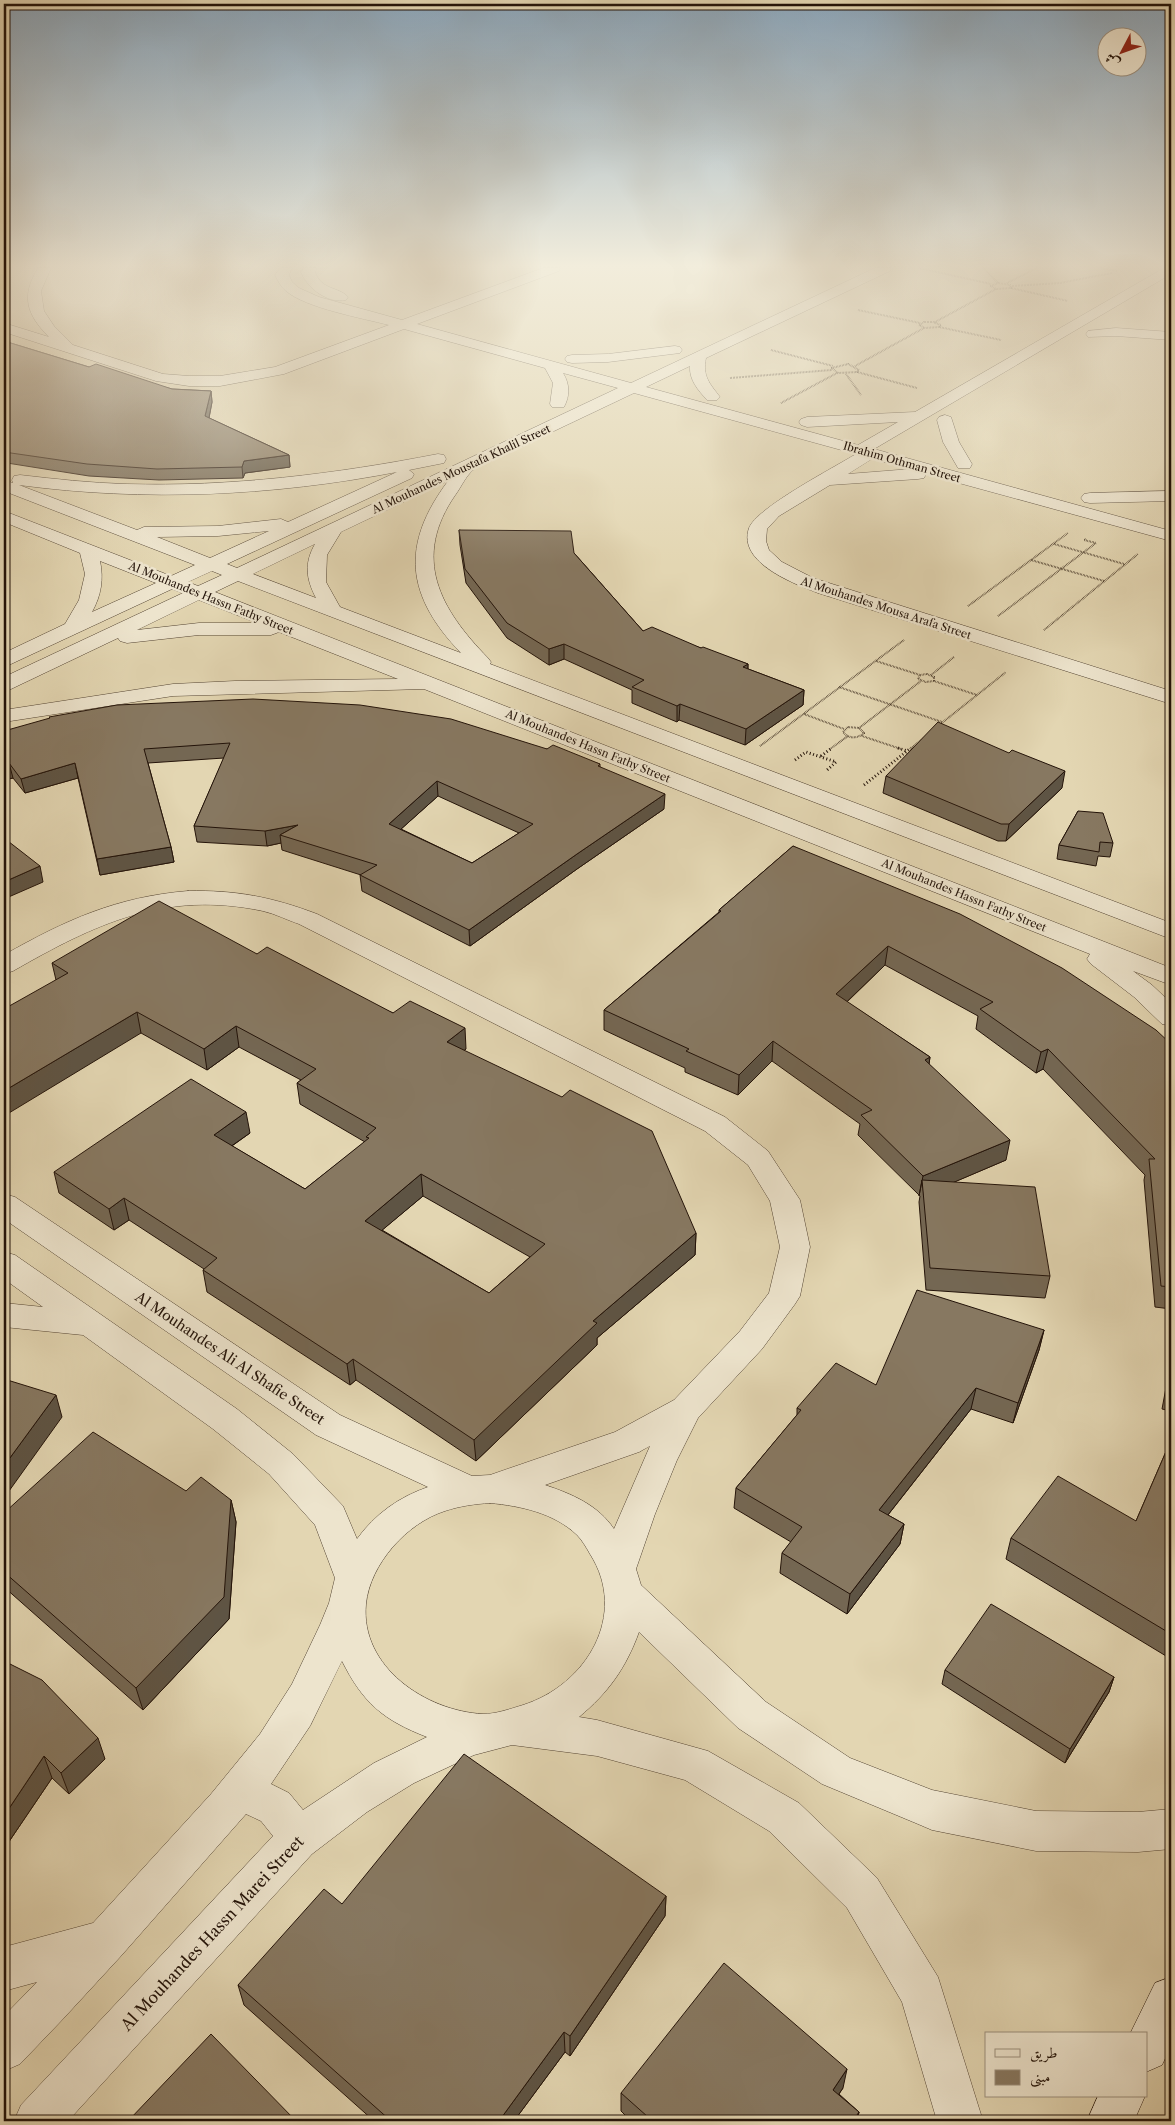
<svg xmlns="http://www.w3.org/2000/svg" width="1175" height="2125" font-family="'Libre Caslon Text',Amiri,serif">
<rect width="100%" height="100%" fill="#e3d6b2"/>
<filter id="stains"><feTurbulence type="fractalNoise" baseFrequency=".004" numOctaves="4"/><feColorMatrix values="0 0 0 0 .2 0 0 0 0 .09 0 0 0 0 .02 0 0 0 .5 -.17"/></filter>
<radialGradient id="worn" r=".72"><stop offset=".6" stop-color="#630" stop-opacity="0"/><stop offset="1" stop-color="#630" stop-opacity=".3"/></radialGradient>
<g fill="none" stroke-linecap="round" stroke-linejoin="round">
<!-- street casing -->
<g stroke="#534433" stroke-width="1">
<g id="street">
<path d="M38 268H51L41 291 44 311 54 326 73 345 163 374 189 376H220L275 367 389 325C362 318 306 308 286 291 281 287 278 281 275 275L280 268H292L289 275 292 282 299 288 319 297 402 320 543 268H560L559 271 417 324 631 383 875 268H891L890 271 706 358C702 376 710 384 720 397L717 400H707C698 390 689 380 690 366L646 387 858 445 898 422 807 427 801 425 799 422 801 419 807 417 915 412 1164 268H1171V274L874 449 1171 531V541L926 474 924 478 918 479 830 485 779 516 767 529 766 541 769 550 782 562 813 578 1171 691V704L818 593C795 584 737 563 749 528 756 508 835 467 856 454L634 393C594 412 554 431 514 450 503 455 481 462 473 470 466 476 461 487 456 494 411 558 440 609 488 658L491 662 490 664 1171 923V939L238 581 215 592 1171 968V985L1133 971 1152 985 1171 1003V1026L1162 1024 1134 997 1091 964 1087 959 1090 954 424 689 173 696 4 722V710L173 684 235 681 398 679 279 632 271 635H199L127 643 120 641 118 638 11 689 4 691V677L183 593 172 589 11 664 4 666V653L65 624 79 600 85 574 80 553 4 522V511L171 576 195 565 4 491V480L13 483 12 480 14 476 20 475C55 479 90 483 126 484 231 487 335 474 438 454L444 455 446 459 444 463 409 470 414 474 412 478 227 564 237 568 618 388 563 373C570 384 570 396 564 407H552L550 404 553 383 545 368 404 329 284 374 220 386H189L156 381 4 332V323L49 337C26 314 21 296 38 268ZM872 459 911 469 848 474ZM397 472 288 522 281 519 218 526 144 527 137 530 19 485C145 502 273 496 397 472ZM448 481C400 545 406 596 461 653L340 607 326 582 327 555 341 532ZM269 531 210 558 157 537 218 536ZM315 544C304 563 306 579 316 598L253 574ZM100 561 156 583 92 612C101 596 104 579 100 561ZM212 571 222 575 198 586 188 582ZM199 600 257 623H199L137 630Z"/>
<path d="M304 268H317L315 272C322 291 338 286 348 297L346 300C328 304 307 288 301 272Z"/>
<polygon points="1116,328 1171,332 1171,340 1116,336 1088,337 1086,334 1088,331"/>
<polygon points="675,346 680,347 682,350 680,353 608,362 572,363 567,362 565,359 567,356 572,355 608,354"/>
<polygon points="945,415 951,417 959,442 972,464 970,468 958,468 943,442 937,420 939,417"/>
<polygon points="1171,491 1171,501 1090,503 1084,502 1081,498 1084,494 1090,493"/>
<path d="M188 891C236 890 272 897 317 914L725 1117 768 1151 800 1200 810 1247 800 1296 795 1304 762 1349 698 1418 677 1460 655 1514 636 1569 641 1585 766 1702 850 1758 932 1790 1036 1811 1138 1812 1171 1809V1849L1138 1852 1036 1851 932 1830 918 1824 822 1784 738 1728 639 1632C626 1668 608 1693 579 1717L597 1720 708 1751 799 1803 877 1878 938 1977 983 2121H937L902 2002 847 1908 769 1831 685 1780 597 1756 512 1745 474 1755 414 1783 367 1812 312 1854 68 2121H14L21 2105 273 1836 261 1821 246 1814 121 1956 63 2019 20 2064 4 2071V2016L37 1982 4 1991V1947L93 1923 211 1794 260 1734 292 1684 320 1625 329 1603 335 1578 315 1525 269 1474 213 1429 83 1335 4 1327V1303L43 1307 4 1279V1252L15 1255 237 1409 293 1454 343 1506 357 1539C375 1514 399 1497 428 1487L316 1435 4 1219V1194L15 1197 340 1415 472 1476 490 1475 615 1432 674 1400 740 1331 769 1293 780 1247 770 1201 748 1165 705 1131 299 924C287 920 276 914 263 911 165 890 95 924 13 971L4 974V955C66 920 116 897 188 891ZM650 1446 614 1529C598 1505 572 1494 545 1485L639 1452ZM490 1503C521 1506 554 1513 577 1535 582 1540 586 1547 590 1554 629 1615 586 1685 523 1705 510 1709 496 1714 483 1714 426 1711 360 1667 366 1604 370 1564 407 1523 445 1511 460 1506 475 1504 490 1503ZM342 1661C363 1703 383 1720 427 1737L374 1763 303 1810 289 1793 271 1784 310 1726Z"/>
</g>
</g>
<!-- secondary casing -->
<g stroke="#231309" stroke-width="1">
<g id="secondary">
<polygon points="1171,1977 1171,2046 1162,2065 1146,2072 1146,2034 1130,2034 1155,1983"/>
<polygon points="1098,2096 1145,2096 1134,2121 1087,2121"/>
</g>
</g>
<!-- path-far2 -->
<g stroke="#231309" stroke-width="2" stroke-dasharray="0.5 1" stroke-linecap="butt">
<polyline points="919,268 991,284"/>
<polyline points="983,268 998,283"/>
<polyline points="1100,268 1117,271"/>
<polygon points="998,283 1010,285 1011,288 996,289 991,286"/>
<polyline points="1007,283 1037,268"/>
<polyline points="1012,286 1060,283 1112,273"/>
<polyline points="1011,288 1068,301"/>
<polyline points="858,310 920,323"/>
<polygon points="924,322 933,322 941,325 939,327 925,328 919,325"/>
<polyline points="935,322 996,289"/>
<polyline points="939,327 1001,340"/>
<polyline points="771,350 833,366"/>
<polygon points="848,364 859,370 857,372 838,373 832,368"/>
<polyline points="855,366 924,328"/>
<polyline points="857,372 917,388"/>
<polyline points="846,374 861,395"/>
<polyline points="730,378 832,370"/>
<polyline points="781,403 837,373"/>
<polyline points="1054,544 1124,564"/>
<polyline points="1031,560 1104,581"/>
<polyline points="968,606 1068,533"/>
<polyline points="998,616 1096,543 1084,540 1086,539"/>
<polyline points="1044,630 1138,554"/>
<polyline points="876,661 920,675"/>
<polygon points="927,674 934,677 934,681 926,682 918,679 920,675"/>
<polyline points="931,675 954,657"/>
<polyline points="934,681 977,695"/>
<polyline points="839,687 942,722"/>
<polyline points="804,714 844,729"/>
<polyline points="938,726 1006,672"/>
<path d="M848 727 859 728 864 733C857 739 849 739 843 732Z"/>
<polyline points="859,728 921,681"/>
<polyline points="862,736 901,749"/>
<polyline points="760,746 904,640"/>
<polyline points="830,749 848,736"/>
<polyline points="910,749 924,738"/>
</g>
<!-- path-far1 -->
<g stroke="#231309" stroke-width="3" stroke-dasharray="1 2.5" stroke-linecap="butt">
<polyline points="898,748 907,751"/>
<polyline points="821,756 832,748"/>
<polyline points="795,760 806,752 836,762 826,771"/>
<polyline points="864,785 911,748"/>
</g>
<!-- path -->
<polyline stroke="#231309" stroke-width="4.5" stroke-dasharray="2 4" stroke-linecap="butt" points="1166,2121 1171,2111"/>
<!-- street -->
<use href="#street" fill="#ede4cd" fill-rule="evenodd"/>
<!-- secondary -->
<use href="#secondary" fill="#ede4cd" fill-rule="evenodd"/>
</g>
<!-- wall -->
<g fill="#746753" stroke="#231309" fill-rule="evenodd">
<polygon points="4,341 89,367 172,389 211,391 212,402 209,418 289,455 290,467 245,473 243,478 159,480 89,476 7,463 4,464"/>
<polygon points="459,530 574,553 643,631 701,648 748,664 748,669 804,690 803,705 745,745 679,720 677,722 632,703 632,690 564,659 549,665 507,638 466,583 460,545"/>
<path d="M4 731 547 749 600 764V767L664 809 577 869 470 946 362 891 360 875H361L282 850 281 843 267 846 197 842 194 826 224 758 148 763 171 847 174 862 100 875 78 778 25 793 13 778 4 780ZM438 796 519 833 472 863 401 829Z"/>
<polygon points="886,776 1062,788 1006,841 998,841 883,793"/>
<polygon points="1078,811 1113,843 1110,857 1098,856 1096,866 1057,859 1059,845"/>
<polygon points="793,846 1171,1044 1171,1309 1155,1307 1144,1180 1145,1175 1043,1069 1036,1073 976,1029 978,1016 885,965 847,1002 930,1057 929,1064 1006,1160 954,1182 1050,1276 1045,1298 926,1290 919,1202 920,1196 858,1135 860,1124 772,1061 738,1095 685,1072 685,1068 604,1030 604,1010 719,912 719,910"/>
<path d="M257 954 393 1013 466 1049 464 1051 696 1233 695 1255 597 1338V1345L476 1461 356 1380 350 1385 207 1292 203 1270 204 1269 129 1220 114 1230 59 1193 54 1172 250 1133 232 1146 305 1189 365 1142 300 1104 297 1083 301 1080 239 1047 207 1070 141 1033 56 980 52 963ZM423 1196 530 1257 489 1293 382 1230Z"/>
<polygon points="1044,1330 1039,1350 1013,1423 971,1409 888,1515 904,1524 900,1544 847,1614 780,1573 782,1553 791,1542 734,1508 736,1488 797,1415 797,1408 876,1385"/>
<polygon points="1171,1361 1171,1411 1162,1409"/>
<polygon points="1171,1440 1171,1659 1006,1559 1011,1538 1136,1521"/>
<polygon points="186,1491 231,1500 236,1522 229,1619 143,1710 4,1587 4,1513"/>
<polygon points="4,1661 105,1759 69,1794 52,1778 6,1846 4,1846"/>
<polygon points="945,1670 1114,1677 1109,1692 1065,1763 942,1684"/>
<polygon points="666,1896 665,1916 570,2056 565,2052 514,2121 374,2121 244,2005 238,1985 342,1904"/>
<polygon points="843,2088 839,2094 859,2112 857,2121 631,2121 621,2111 621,2093"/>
</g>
<!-- shaded-wall -->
<g fill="#5e5444" stroke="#231309">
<polygon points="211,391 212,402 207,428 205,416"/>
<polygon points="4,452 5,452 7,463 4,464"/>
<polygon points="289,455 290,467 245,473 243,478 242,467 244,461"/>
<polygon points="564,644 564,659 549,665 549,649"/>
<polygon points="748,664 747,680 743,667"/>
<polygon points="804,690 803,705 745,745 746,729"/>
<polygon points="680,704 679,720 677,722 677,706"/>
<polygon points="9,763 13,778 4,780 4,764"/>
<polygon points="75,763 78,778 25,793 21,779"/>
<polygon points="1065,771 1062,788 1006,841 1009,824"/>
<polygon points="437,781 438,796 390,839 389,824"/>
<polygon points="665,794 664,809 577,869 470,946 469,930 577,854"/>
<polygon points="298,825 280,835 281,843 267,846 265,831"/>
<polygon points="171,847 174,862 100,875 97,859"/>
<polygon points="40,866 43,882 4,899 4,882"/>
<polygon points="888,946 885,965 834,1014 836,994"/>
<polygon points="137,1012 141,1033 4,1116 4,1091"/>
<polygon points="236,1026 239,1047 207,1070 204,1049"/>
<polygon points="465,1028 466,1049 448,1063 447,1042"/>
<polygon points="773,1041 772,1061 738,1095 739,1075"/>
<polygon points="1048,1049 1043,1069 1036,1073 1041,1052"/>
<polygon points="930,1057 927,1077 925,1060"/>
<polygon points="246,1112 250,1133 217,1156 214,1135"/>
<polygon points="1010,1140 1006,1160 924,1195 922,1180 919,1196 923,1176"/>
<polygon points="421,1174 423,1196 368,1242 365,1221"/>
<polygon points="124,1198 129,1220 114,1230 109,1209"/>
<polygon points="696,1233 695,1255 597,1338 597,1345 476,1461 474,1440 593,1321"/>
<polygon points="1044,1330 1039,1350 1013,1423 1018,1403"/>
<polygon points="353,1359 356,1380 350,1385 347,1364"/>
<polygon points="976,1388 971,1409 876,1530 879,1510"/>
<polygon points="56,1395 62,1417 4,1498 4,1466"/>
<polygon points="231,1500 236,1522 229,1619 143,1710 136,1688"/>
<polygon points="904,1524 900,1544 847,1614 850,1594"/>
<polygon points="1114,1677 1109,1692 1065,1763 1070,1749"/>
<polygon points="98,1738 105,1759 69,1794 61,1773"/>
<polygon points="44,1756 52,1778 6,1846 4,1841 4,1816"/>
<polygon points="666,1896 665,1916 570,2056 570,2036"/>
<polygon points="564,2032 565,2052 514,2121 499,2121"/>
<polygon points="847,2069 843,2088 829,2108 833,2090"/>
<polygon points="859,2112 857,2121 853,2121"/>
</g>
<!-- building -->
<g fill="#877861" stroke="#231309" fill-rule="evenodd">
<polygon points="4,341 89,367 96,364 172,389 211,391 205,416 289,455 244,461 242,467 157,469 87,464 4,452"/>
<polygon points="459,530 571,531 574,553 643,631 652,627 701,648 703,647 748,664 743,667 804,690 746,729 680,704 677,706 632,687 644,680 564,644 549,649 507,623 465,569"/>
<path d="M253 699 360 705 451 719 547 749 553 745 600 764 598 766 665 794 577 854 469 930 360 875 377 865 280 835 298 825 265 831 194 826 230 743 144 749 171 847 97 859 75 763 21 779 9 763 4 764V731L50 718 49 717 117 705ZM437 781 533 824 472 863 389 824Z"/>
<polygon points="938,722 1009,753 1012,750 1065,771 1009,824 1001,824 886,776"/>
<polygon points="1078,811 1103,813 1113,843 1100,842 1099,852 1059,845"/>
<polygon points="4,838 40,866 4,882"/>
<polygon points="793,846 960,914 1062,968 1156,1030 1171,1044 1171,1287 1161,1286 1149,1159 1155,1159 1048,1049 1041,1052 980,1009 993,1002 888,946 836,994 930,1057 925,1060 1010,1140 923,1176 861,1115 872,1110 773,1041 739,1075 686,1051 689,1049 604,1010 721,911 719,910"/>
<path d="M159 901 257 954 267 947 393 1013 410 1001 465 1028 447 1042 562 1097 570 1090 652 1131 696 1233 593 1321 597 1323 474 1440 353 1359 347 1364 203 1270 217 1258 124 1198 109 1209 54 1172 191 1079 246 1112 214 1135 305 1189 369 1138 366 1137 376 1128 297 1083 316 1069 236 1026 204 1049 137 1012 4 1091V1009L68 973 52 963ZM421 1174 545 1244 489 1293 365 1221Z"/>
<polygon points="922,1180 1035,1187 1050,1276 930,1268"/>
<polygon points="917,1290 1044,1330 1018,1403 976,1388 879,1510 904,1524 850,1594 782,1553 802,1527 736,1488 801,1410 797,1408 836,1363 876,1385"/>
<polygon points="1171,1373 1171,1389 1168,1388"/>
<polygon points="4,1379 56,1395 4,1466"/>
<polygon points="93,1432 186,1491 201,1477 231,1500 224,1597 136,1688 4,1572 4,1513"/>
<polygon points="1171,1440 1171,1634 1011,1538 1058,1476 1136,1521"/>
<polygon points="991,1604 1114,1677 1070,1749 945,1670"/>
<polygon points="4,1661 42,1680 98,1738 61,1773 44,1756 4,1816"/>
<polygon points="464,1754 666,1896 570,2036 564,2032 499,2121 391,2121 238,1985 324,1889 342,1904"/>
<polygon points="724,1963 847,2069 833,2090 859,2112 853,2121 645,2121 648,2117 621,2093"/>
<polygon points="211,2034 296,2121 130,2121 129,2120"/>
</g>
<!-- sky -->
<linearGradient id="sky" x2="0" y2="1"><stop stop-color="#8ca7bc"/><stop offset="0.47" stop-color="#f2eddc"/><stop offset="1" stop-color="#f2eddc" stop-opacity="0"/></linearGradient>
<rect width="1175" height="565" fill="url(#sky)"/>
<g text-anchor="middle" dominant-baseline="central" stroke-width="5" stroke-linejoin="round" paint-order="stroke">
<!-- far-street labels -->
<g font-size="11" fill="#231309" stroke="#ede4cd">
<text transform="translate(902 462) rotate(16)">Ibrahim Othman Street</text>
<text transform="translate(461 469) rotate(-25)">Al Mouhandes Moustafa Khalil Street</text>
<text transform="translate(211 598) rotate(22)">Al Mouhandes Hassn Fathy Street</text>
<text transform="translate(886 608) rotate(18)">Al Mouhandes Mousa Arafa Street</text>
<text transform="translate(588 746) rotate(22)">Al Mouhandes Hassn Fathy Street</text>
<text transform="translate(964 895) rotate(22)">Al Mouhandes Hassn Fathy Street</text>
</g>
<!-- street labels -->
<g font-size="14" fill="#231309" stroke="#ede4cd">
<text transform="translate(230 1358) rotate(34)">Al Mouhandes Ali Al Shafie Street</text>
</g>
<!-- near-street labels -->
<g font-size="16" fill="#231309" stroke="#ede4cd">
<text transform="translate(212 1933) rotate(-47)">Al Mouhandes Hassn Marei Street</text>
</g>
</g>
<!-- margin -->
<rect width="1175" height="2125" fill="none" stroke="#e3d6b2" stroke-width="20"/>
<rect x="5" y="5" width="1165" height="2115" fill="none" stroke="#231309" stroke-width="2.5"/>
<rect x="10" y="10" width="1155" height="2105" fill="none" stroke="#231309"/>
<!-- legend -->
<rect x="985" y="2032" width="162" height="65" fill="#ede4cd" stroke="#9c907f"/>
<rect x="995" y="2049" width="25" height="8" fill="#ede4cd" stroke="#9c907f"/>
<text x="1030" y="2058" font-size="15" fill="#231309">طريق</text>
<rect x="995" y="2070" width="25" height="15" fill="#877861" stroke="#9c907f"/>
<text x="1030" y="2082" font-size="15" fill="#231309">مبنى</text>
<!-- north arrow -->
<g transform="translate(1122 52) rotate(229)"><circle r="24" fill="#ede4cd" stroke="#9c907f"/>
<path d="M0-4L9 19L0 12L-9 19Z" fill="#8f2418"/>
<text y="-8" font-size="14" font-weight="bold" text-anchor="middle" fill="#231309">ش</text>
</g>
<rect width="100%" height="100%" filter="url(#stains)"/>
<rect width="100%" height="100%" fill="url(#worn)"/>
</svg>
